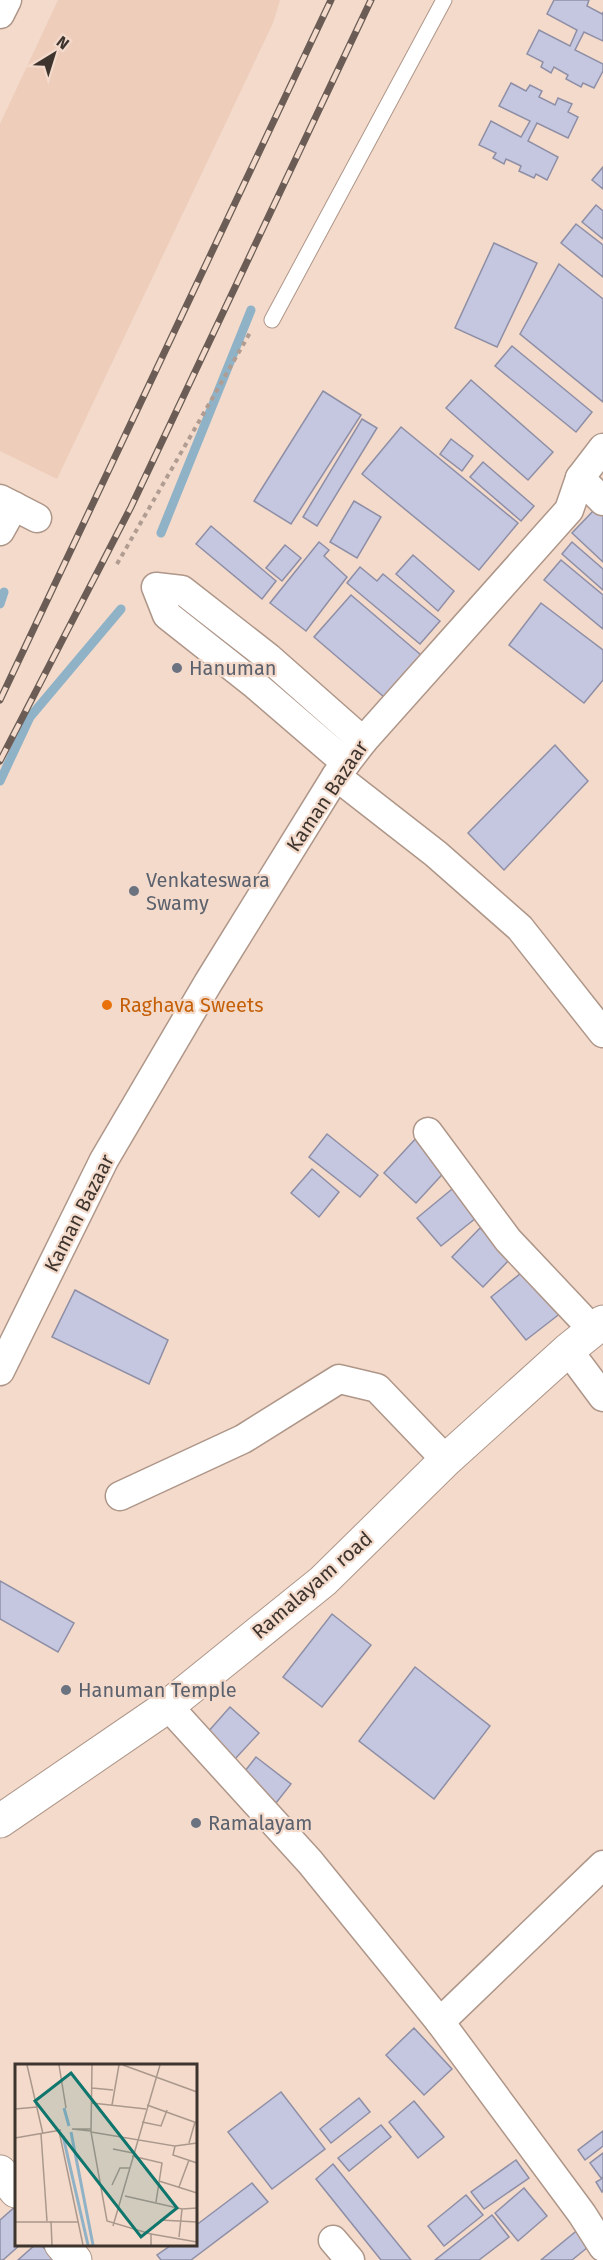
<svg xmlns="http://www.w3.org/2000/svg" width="603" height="2260" font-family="'Fira Sans',sans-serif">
<rect width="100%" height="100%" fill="#f3dacb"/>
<!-- built -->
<polygon fill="#eecdbb" points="58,0 280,0 273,23 57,479 0,451 0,124"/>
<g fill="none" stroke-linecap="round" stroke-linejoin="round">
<!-- stream -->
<g stroke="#8fb2c7" stroke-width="9">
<polyline points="161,533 251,310"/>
<polyline points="0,604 4,592"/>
<polyline points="0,781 30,717 121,609"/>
</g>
</g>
<!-- building -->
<g fill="#c5c6df" stroke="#8e8fa6" stroke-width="1.5">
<polygon points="554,0 589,0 587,6 602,14 603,12 603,41 584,32 575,50 603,64 603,71 594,88 583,83 581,87 566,79 568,75 554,67 551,73 541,67 543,62 527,54 539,30 570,46 577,30 547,14"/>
<polygon points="511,83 526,91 530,85 542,91 539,97 555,105 558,98 572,104 568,112 578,117 568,138 537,123 528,141 558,157 547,180 536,174 534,178 519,171 521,166 506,159 504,164 493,158 496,153 479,145 491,121 521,137 530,121 499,106"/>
<polygon points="603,167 603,189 592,180"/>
<polygon points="596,205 603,211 603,239 582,222"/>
<polygon points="576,224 603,245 603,277 561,243"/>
<polygon points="494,243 537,263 497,347 455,328"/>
<polygon points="559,264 603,299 603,402 520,334"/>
<polygon points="512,346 592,412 576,432 495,366"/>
<polygon points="471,380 553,452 528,480 446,408"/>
<polygon points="323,391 361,415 291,524 254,501"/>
<polygon points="362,419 377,428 317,526 303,517"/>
<polygon points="401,427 518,523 479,570 362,474"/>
<polygon points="451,439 473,456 462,471 440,454"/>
<polygon points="483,462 534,506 521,521 470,477"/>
<polygon points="354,501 381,517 357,558 330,542"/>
<polygon points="596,508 603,514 603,562 572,533"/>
<polygon points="211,526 276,581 262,599 196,544"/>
<polygon points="319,542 329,550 324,556 347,577 306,631 270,603"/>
<polygon points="572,542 603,569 603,590 562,554"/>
<polygon points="285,545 301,558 282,581 266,568"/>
<polygon points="413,555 454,591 438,611 396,574"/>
<polygon points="561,560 603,595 603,629 544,580"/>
<polygon points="360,567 377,581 383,574 440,621 420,644 347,583"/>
<polygon points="351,595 421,655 384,697 314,637"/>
<polygon points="541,603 603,650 603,680 584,703 509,645"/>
<polygon points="555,745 588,781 504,870 468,833"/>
<polygon points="327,1134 378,1175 360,1197 309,1157"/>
<polygon points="418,1136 450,1166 416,1203 384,1173"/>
<polygon points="312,1169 339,1192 319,1217 291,1193"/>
<polygon points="457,1185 481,1214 441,1246 417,1218"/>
<polygon points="480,1228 511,1258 483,1287 452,1257"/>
<polygon points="530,1266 566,1309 526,1340 491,1297"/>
<polygon points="75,1290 168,1340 149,1384 52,1337"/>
<polygon points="0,1581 74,1623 58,1652 0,1619"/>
<polygon points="332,1614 371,1645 322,1707 283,1677"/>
<polygon points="415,1667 490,1726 434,1799 359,1741"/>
<polygon points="230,1707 259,1733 235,1759 207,1733"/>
<polygon points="256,1757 291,1784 276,1803 241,1776"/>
<polygon points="414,2028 452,2069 424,2095 386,2055"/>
<polygon points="281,2092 325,2149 272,2189 228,2132"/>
<polygon points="359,2098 370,2112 331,2143 320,2129"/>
<polygon points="414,2101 444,2137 418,2158 389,2122"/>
<polygon points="381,2125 391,2137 349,2171 338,2158"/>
<polygon points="603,2131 603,2146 585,2160 578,2150"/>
<polygon points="603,2153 603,2177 601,2178 590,2163"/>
<polygon points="516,2160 529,2178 484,2209 471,2192"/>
<polygon points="333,2164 411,2260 381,2260 316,2179"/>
<polygon points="603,2178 603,2191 602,2192 596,2182"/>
<polygon points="252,2183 268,2202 191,2260 161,2260 157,2255 173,2244 195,2244 195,2226"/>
<polygon points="524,2188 547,2216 518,2241 495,2213"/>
<polygon points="466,2195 483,2215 444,2246 428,2226"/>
<polygon points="16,2206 16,2244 21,2244 3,2260 0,2260 0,2220"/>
<polygon points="492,2215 509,2237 479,2260 435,2260"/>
<polygon points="580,2228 593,2243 572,2260 541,2260"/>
<polygon points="36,2244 40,2244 56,2260 18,2260"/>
</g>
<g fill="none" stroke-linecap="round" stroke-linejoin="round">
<!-- service casing -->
<g stroke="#ae9689" stroke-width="17">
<polyline id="service" points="272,320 444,0"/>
</g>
<!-- minor casing -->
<g stroke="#ae9689" stroke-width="31">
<g id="minor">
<polyline points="0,14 7,0"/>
<polyline points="580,478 603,501"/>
<polyline points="0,499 37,518"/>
<polyline points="0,531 14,506"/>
<polyline points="346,763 253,683 167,615 156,587 182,590 269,658 363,741"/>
<polyline points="336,776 436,854 520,928 603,1033"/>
<polyline points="428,1132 508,1240 594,1331"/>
<polyline points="568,1350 603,1397"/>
<polyline points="0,1371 104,1160 208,983 336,776 363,741 569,510 580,478 603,448"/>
<polyline points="120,1496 243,1439 339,1379 377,1388 446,1460"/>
<polyline points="168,1706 310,1862 440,2022 582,2214 603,2247"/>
<polyline points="440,2022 603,1865"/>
<polyline points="333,2240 350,2260"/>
</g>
</g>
<!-- tertiary casing -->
<g stroke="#ae9689" stroke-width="35">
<g id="tertiary">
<polyline points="0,1821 168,1706 323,1581 446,1460 568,1350 603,1322"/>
<polyline points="0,2172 16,2191"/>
<polyline points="61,2244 75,2260"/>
</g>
</g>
<!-- path -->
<polyline stroke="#b09c91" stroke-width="4" stroke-dasharray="4.5 4.5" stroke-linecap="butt" points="117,564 251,331"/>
<!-- service -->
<use href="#service" stroke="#fff" stroke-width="15"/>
<!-- minor -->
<use href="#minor" stroke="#fff" stroke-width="28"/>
<!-- tertiary -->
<use href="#tertiary" stroke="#fff" stroke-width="33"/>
<!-- rail casing -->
<g stroke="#6b5d55" stroke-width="7">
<g id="rail">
<polyline points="0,700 331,0"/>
<polyline points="0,761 131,507 371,0"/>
</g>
</g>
<!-- rail -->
<use href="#rail" stroke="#f3dacb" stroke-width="4.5" stroke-dasharray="14" stroke-linecap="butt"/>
</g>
<!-- markers -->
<g fill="#6b7280" stroke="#f3dacb" stroke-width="2">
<circle cx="177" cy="668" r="6"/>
<circle cx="134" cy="891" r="6"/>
<circle cx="66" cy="1690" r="6"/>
<circle cx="196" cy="1823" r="6"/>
</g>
<circle fill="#e8710a" stroke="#f3dacb" stroke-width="2" cx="107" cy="1005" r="6"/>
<g text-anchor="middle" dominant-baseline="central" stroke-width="4.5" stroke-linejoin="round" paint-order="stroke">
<!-- worship labels -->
<g font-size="20" fill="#5b616d" stroke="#f3dacb" text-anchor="start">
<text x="189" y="668">Hanuman</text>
<text x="146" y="880">Venkateswara<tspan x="146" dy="23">Swamy</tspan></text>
<text x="78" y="1690">Hanuman Temple</text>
<text x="208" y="1823">Ramalayam</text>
</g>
<!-- street labels -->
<g font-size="20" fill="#3e342e" stroke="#f3dacb">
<text transform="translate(327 796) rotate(-56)">Kaman Bazaar</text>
<text transform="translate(79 1213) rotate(-63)">Kaman Bazaar</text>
<text transform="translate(312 1585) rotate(-41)">Ramalayam road</text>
</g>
<!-- food labels -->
<g font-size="20" fill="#c56008" stroke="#f3dacb" text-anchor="start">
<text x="119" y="1005">Raghava Sweets</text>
</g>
</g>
<!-- overview -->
<g transform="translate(15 2064)">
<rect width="182" height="182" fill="#f3dacb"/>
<path fill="none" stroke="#8fb2c7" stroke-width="3" d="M49 44 54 62M56 68 78 181M48 72 73 181"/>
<path fill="none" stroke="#ab988c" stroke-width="1.5" d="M12 1 28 70M44 1 51 44M77 1 76 68 92 157 136 170V181M108 1 182 28M77 24 98 26M77 39 131 45M97 41 104 1M132 41 182 59M0 45 22 43M127 58 146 62 152 46M57 65 76 67M57 65H76M44 67 68 181M76 68 160 82 158 91 182 99M26 70 32 157M0 71V102M0 74 46 66M174 79 180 58M160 82 182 79M98 85 118 89M117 92 147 99 141 138M144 117 182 129M97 121 105 104H115M164 123 174 96M110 132 167 145 182 144M145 156 182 158M36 157 37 181M0 158H63M98 162 145 1M136 170 182 178M164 173 167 145"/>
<path fill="#0f766e" fill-opacity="0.15" stroke="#0f766e" stroke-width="3" d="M56 9 162 144 126 173 20 37Z"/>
<rect width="182" height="182" fill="none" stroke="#3e342e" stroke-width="3"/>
</g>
<!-- north arrow -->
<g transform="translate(54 54) rotate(38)" stroke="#f3dacb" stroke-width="4.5" paint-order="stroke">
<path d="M0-4.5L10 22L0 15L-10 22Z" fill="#3e342e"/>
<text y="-9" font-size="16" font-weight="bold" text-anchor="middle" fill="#3e342e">N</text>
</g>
</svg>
